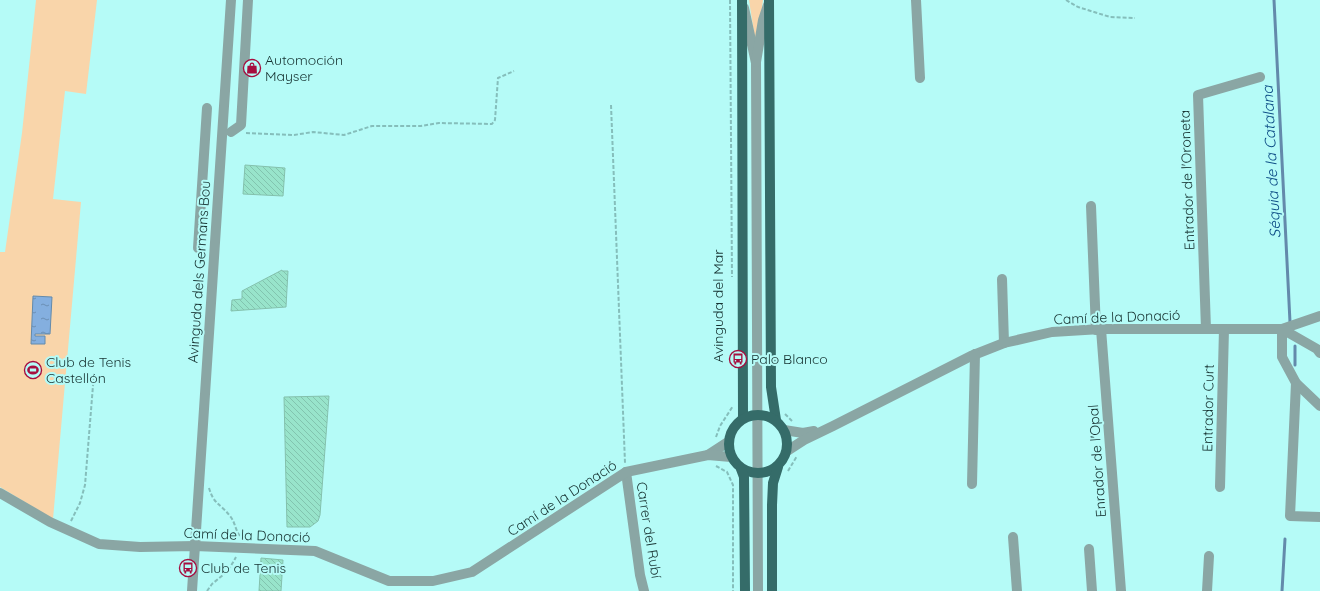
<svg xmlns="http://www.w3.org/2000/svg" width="1320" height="591" font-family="Quicksand,sans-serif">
<defs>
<pattern id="water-ripples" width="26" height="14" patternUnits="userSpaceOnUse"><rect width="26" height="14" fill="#84afdf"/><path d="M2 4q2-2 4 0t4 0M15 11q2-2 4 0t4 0" fill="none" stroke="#6b8fb5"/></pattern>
<pattern id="building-back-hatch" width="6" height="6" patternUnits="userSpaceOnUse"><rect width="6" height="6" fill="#98e4cb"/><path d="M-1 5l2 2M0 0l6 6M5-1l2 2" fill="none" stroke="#82c4af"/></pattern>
</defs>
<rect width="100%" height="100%" fill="#b5fbf7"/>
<!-- green -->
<g fill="#f9d5aa">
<polygon points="36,0 97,0 86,94 65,91 53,199 81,202 53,519 0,487 0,252 5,252 22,133"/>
<polygon points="749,0 763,0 757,44 754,33"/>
</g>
<!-- water -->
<polygon fill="url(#water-ripples)" stroke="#638aab" points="33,296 52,297 50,334 35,334 35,336 45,336 45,344 31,344"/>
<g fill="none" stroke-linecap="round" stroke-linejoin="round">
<!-- stream -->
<g stroke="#638aab" stroke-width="3">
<polyline points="1274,0 1290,322"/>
<polyline points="1295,365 1295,346"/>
<polyline points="1282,591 1285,539"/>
</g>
</g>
<!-- building -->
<g fill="url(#building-back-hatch)" stroke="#84c1ad">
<polygon points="245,165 285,168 283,196 243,194"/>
<polygon points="282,270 282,271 288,271 286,307 231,311 232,300 242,299 242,291"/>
<polygon points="329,396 320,515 318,521 310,527 287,527 284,397"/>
<polygon points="261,558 283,560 281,591 259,591"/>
</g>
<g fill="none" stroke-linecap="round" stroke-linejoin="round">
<!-- path -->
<g stroke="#85bebb" stroke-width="2" stroke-dasharray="4 2" stroke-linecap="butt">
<polyline points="730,0 732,277"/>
<polyline points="1066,0 1078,7 1110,17 1135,18"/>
<polyline points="611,105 625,463"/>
<polyline points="246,133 294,135 313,132 344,135 372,126 421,126 439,123 492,124 495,120 498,78 514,71"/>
<polyline points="785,414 792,421"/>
<polyline points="716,437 720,426 733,406"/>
<polyline points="716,466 727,472 733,485 733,591"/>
<polyline points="788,471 797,456"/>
<path d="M209 488C214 505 220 503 230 516 236 523 235 532 242 538"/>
<polyline points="71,521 80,503 85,485 94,373"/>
<polyline points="207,591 212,584 228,571 236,557"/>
</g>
<!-- minor -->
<g stroke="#8aa6a4" stroke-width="10">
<polyline points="916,0 920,78"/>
<polyline points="744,8 756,63 758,591"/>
<polyline points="756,62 763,20 768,5"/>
<polyline points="231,132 241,125 248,0"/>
<polyline points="1091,206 1096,330"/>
<polyline points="198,248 207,108"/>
<polyline points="1002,279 1004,343"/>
<polyline points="1320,316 1282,329 1282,357 1296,383 1320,406"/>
<polyline points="1101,329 1121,591"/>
<polyline points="1206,329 1198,95 1260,77"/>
<polyline points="1296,383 1290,516 1320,517"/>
<polyline points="784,430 803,433 814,431"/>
<polyline points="787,451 804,440 833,426 971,356 1004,343 1052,332 1101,329 1282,329 1317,349 1320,353"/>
<polyline points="708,455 728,442"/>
<polyline points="626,472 640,575 644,591"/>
<polyline points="972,484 975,354"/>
<polyline points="1220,487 1224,329"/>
<polyline points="0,493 50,522 99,544 140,547 195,546 315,551 389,581 433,581 472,572 626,472 708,455 731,457"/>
<polyline points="1013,537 1017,591"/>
<polyline points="1089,549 1092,591"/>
<polyline points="192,591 231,0"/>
<polyline points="1207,591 1209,556"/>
</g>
<!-- major -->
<g stroke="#356c69" stroke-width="10">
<polyline points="742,0 743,418"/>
<polyline points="769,0 771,387 776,420"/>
<circle cx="758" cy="444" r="29"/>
<polyline points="741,469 744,477 745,591"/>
<polyline points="772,591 772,505 773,483 778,467"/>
</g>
</g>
<!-- icons -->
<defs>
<g id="shop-ring" transform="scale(0.9)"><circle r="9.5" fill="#b5fbf7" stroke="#a60e3f" stroke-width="1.5"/><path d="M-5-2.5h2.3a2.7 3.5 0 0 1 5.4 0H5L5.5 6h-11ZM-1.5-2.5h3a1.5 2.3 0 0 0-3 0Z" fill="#a60e3f"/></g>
<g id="bus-ring" transform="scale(0.9)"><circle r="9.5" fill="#b5fbf7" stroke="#a60e3f" stroke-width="1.5"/><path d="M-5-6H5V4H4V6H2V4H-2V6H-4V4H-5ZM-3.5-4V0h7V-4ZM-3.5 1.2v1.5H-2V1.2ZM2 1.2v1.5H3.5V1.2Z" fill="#a60e3f"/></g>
<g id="stadium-ring" transform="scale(0.9)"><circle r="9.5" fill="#b5fbf7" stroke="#a60e3f" stroke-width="1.5"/><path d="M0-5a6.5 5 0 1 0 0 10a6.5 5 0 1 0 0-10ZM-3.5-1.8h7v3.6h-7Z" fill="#a60e3f"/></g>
</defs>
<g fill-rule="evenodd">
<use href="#shop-ring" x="252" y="68"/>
<use href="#bus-ring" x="738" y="359"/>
<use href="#stadium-ring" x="33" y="370"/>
<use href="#bus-ring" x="188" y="568"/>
</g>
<g text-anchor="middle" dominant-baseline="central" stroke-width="4" stroke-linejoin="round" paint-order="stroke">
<!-- poi labels -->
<g font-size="14" fill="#163231" stroke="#b5fbf7" text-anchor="start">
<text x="265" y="60">Automoción<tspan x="265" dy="16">Mayser</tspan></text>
<text x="751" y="359">Palo Blanco</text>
<text x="46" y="362">Club de Tenis<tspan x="46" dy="16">Castellón</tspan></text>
<text x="201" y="568">Club de Tenis</text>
</g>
<!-- street labels -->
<g font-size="14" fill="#163231" stroke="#b5fbf7">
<text transform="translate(1187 180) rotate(-92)">Entrador de l'Oroneta</text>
<text transform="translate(199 272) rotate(-86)">Avinguda dels Germans Bou</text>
<text transform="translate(718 306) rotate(-90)">Avinguda del Mar</text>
<text transform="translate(1117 317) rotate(-2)">Camí de la Donació</text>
<text transform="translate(1208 408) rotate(-89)">Entrador Curt</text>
<text transform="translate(1097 461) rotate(-94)">Enrador de l'Opal</text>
<text transform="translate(562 498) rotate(-33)">Camí de la Donació</text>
<text transform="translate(649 530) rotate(81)">Carrer del Rubí</text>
<text transform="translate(247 535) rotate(2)">Camí de la Donació</text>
</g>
<!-- water labels -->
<g font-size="15" font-style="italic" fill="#0b4b85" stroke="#b5fbf7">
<text transform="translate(1271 162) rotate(-93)">Séquia de la Catalana</text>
</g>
</g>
</svg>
